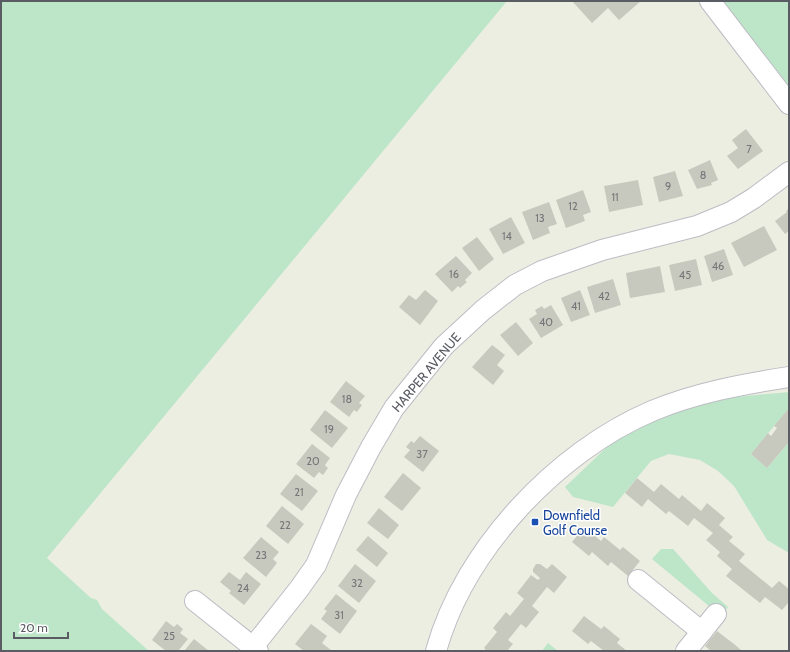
<svg xmlns="http://www.w3.org/2000/svg" width="790" height="652" font-family="Cabin,sans-serif">
<rect width="100%" height="100%" fill="#edeee2"/>
<!-- green -->
<g fill="#bde6c9">
<polygon points="1,1 507,1 47,558 91,598 97,600 102,609 149,651 1,651"/>
<polygon points="719,1 789,1 789,90"/>
<polygon points="789,392 789,408 751,454 767,468 789,442 789,553 767,540 734,486 718,471 700,460 669,454 651,461 613,507 573,497 565,487 610,444 661,417 725,398"/>
<polygon points="661,549 673,549 712,593 728,607 721,616 652,559"/>
<polygon points="548,643 558,651 542,651"/>
</g>
<!-- building -->
<g fill="#c8c9be">
<polygon points="572,1 641,1 619,20 608,8 592,23"/>
<polygon points="746,129 763,151 738,169 727,156 738,148 732,140"/>
<polygon points="710,160 718,180 711,183 712,185 697,189 688,170"/>
<polygon points="675,171 683,196 659,202 653,177"/>
<polygon points="638,180 643,205 609,212 604,186"/>
<polygon points="583,190 591,212 583,215 585,221 566,228 556,200"/>
<polygon points="549,202 557,224 548,227 550,233 533,240 522,212"/>
<polygon points="789,208 789,231 785,234 775,221 787,212 786,211"/>
<polygon points="511,217 525,243 503,254 489,229"/>
<polygon points="764,226 777,250 744,267 731,243"/>
<polygon points="477,237 494,259 479,271 462,248"/>
<polygon points="724,249 733,275 712,282 704,256"/>
<polygon points="456,256 472,273 465,280 467,282 460,288 458,286 452,292 435,274"/>
<polygon points="696,259 702,285 675,291 669,265"/>
<polygon points="660,266 665,292 630,298 626,273"/>
<polygon points="613,279 621,305 595,313 587,287"/>
<polygon points="425,290 438,301 420,325 399,307 409,295 416,300"/>
<polygon points="580,290 590,315 571,322 561,298"/>
<polygon points="551,305 563,325 541,338 529,319 537,314 535,310 542,306 544,309"/>
<polygon points="516,322 533,343 518,356 500,335"/>
<polygon points="492,345 505,355 497,365 504,371 493,385 472,367"/>
<polygon points="346,381 365,396 359,403 362,405 357,412 354,410 349,417 330,402"/>
<polygon points="789,408 789,442 767,468 751,454 768,433 771,436 777,428 774,426"/>
<polygon points="325,410 348,428 332,448 310,430"/>
<polygon points="420,436 439,451 423,472 404,457 410,450 406,447 411,441 414,443"/>
<polygon points="312,444 330,458 325,465 328,468 323,475 319,472 314,478 296,464"/>
<polygon points="403,473 421,488 402,511 384,497"/>
<polygon points="296,474 318,491 302,511 280,494"/>
<polygon points="637,478 654,492 661,484 679,499 682,495 701,511 707,503 725,518 719,525 733,537 729,541 745,554 739,561 772,588 779,581 789,589 789,602 782,610 765,597 760,603 726,576 732,569 717,556 720,552 706,540 713,533 694,518 688,526 669,511 666,514 648,499 642,507 625,493"/>
<polygon points="282,506 304,524 288,544 266,526"/>
<polygon points="379,508 399,525 388,539 367,523"/>
<polygon points="584,527 601,541 604,537 620,550 623,547 640,561 628,576 611,562 608,566 592,552 589,556 572,542"/>
<polygon points="368,536 388,553 377,567 356,550"/>
<polygon points="261,537 279,552 273,559 277,563 266,577 243,558"/>
<polygon points="355,564 376,581 359,603 338,586"/>
<polygon points="536,564 540,564 547,569 552,564 567,577 554,593 547,587 532,606 539,612 526,628 521,624 508,640 513,644 507,651 487,651 484,648 497,632 493,628 506,612 510,616 524,599 517,593 531,575 538,580 540,578 533,572 533,569"/>
<polygon points="229,572 240,580 246,572 261,584 244,605 229,593 231,591 220,582"/>
<polygon points="336,594 357,611 340,634 321,619 327,611 324,609"/>
<polygon points="584,616 601,629 604,626 620,639 617,643 627,651 604,651 591,641 588,644 572,631"/>
<polygon points="166,621 174,627 177,624 183,629 180,633 188,639 178,651 166,651 152,640"/>
<polygon points="311,624 327,636 322,643 332,651 304,651 295,644"/>
<polygon points="717,631 734,644 742,651 711,651 705,646"/>
<polygon points="194,639 209,651 184,651"/>
</g>
<g fill="none" stroke-linecap="round" stroke-linejoin="round">
<!-- minor casing -->
<g stroke="#bcbdc4" stroke-width="22">
<g id="minor">
<polyline points="710,1 789,104"/>
<polyline points="638,580 702,632"/>
<polyline points="195,601 258,651"/>
<polyline points="253,647 299,589 316,565 346,495 371,447 394,408 444,346 483,310 515,285 542,271 602,250 697,226 731,212 754,198 789,172"/>
<path d="M436 651C464 550 556 452 652 411 695 393 743 384 789 377"/>
<polyline points="686,651 716,614"/>
</g>
</g>
<!-- minor -->
<use href="#minor" stroke="#fff" stroke-width="20"/>
</g>
<!-- markers -->
<rect fill="#1a4fb4" stroke="#fff" stroke-width="1.5" x="531" y="518" width="8" height="8" rx="2"/>
<g text-anchor="middle" dominant-baseline="central" stroke-width="3" stroke-linejoin="round" paint-order="stroke">
<!-- number labels -->
<g font-size="11" fill="#76777a">
<text x="749" y="149">7</text>
<text x="703" y="175">8</text>
<text x="668" y="186">9</text>
<text x="615" y="197">11</text>
<text x="573" y="206">12</text>
<text x="540" y="218">13</text>
<text x="507" y="236">14</text>
<text x="718" y="266">46</text>
<text x="454" y="274">16</text>
<text x="685" y="275">45</text>
<text x="604" y="296">42</text>
<text x="576" y="306">41</text>
<text x="546" y="322">40</text>
<text x="347" y="399">18</text>
<text x="329" y="429">19</text>
<text x="422" y="454">37</text>
<text x="313" y="461">20</text>
<text x="299" y="492">21</text>
<text x="285" y="525">22</text>
<text x="261" y="555">23</text>
<text x="357" y="583">32</text>
<text x="243" y="588">24</text>
<text x="339" y="615">31</text>
<text x="169" y="636">25</text>
</g>
<!-- street labels -->
<g font-size="13" fill="#5a5c63" stroke="#fff">
<text transform="translate(426 372) rotate(-50)">HARPER AVENUE</text>
</g>
<!-- transit labels -->
<g font-size="13" fill="#164399" stroke="#fff" text-anchor="start">
<text x="543" y="515">Downfield<tspan x="543" dy="15">Golf Course</tspan></text>
</g>
</g>
<!-- border -->
<rect width="790" height="652" fill="none" stroke="#5a5c63" stroke-width="4"/>
<!-- scale -->
<path d="M14 632v6h54v-6" fill="none" stroke="#5a5c63" stroke-width="2"/>
<text x="20" y="632" font-size="12" fill="#5a5c63" stroke="#ffffff" stroke-width="3" paint-order="stroke">20 m</text>
</svg>
